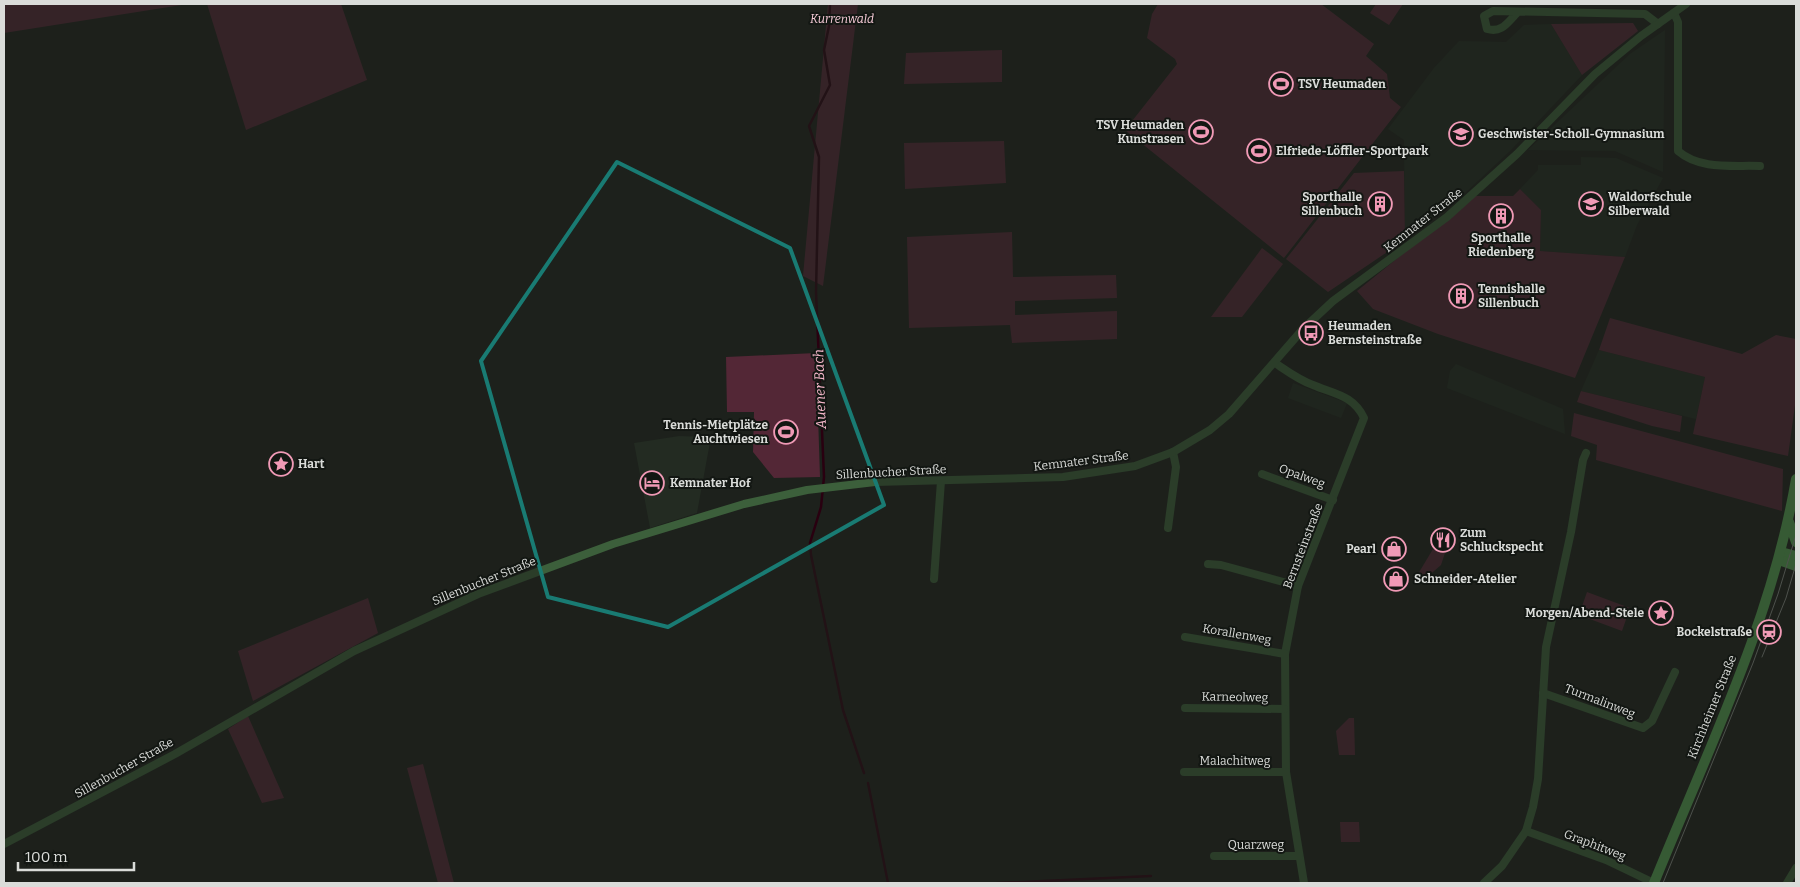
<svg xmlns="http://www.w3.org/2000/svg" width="1800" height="887" font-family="Bitter,serif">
<rect width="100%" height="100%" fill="#1d211c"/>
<!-- built -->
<g fill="#232b22">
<polygon points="1551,24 1582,75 1511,150 1465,193 1405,240 1404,140 1388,129 1434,68 1459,41 1506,42 1524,25"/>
<polygon points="1665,30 1663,172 1615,151 1528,150 1630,54"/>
<polygon points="1581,157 1616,158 1663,178 1637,225 1625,257 1540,251 1541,210 1520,189 1538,170 1538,165 1581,165"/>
<polygon points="1599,350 1705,377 1696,419 1581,391"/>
<polygon points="1456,364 1563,409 1565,434 1447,388 1450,371"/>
<polygon points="1293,383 1347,403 1341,418 1288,398"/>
<polygon points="679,436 711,437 697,513 650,528 634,443"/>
</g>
<!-- green -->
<g fill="#532736">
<polygon points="4,4 188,4 4,33"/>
<polygon points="207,4 341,4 367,80 246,130"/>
<polygon points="828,4 858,4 823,286 803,276"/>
<polygon points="1158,4 1321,4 1374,44 1366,56 1387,74 1390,98 1401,107 1284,258 1125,130 1177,64 1175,59 1147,38 1152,14"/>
<polygon points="1376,4 1403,4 1389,25 1370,13"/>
<polygon points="1633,23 1638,31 1582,75 1551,24"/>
<polygon points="1002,50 1002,82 904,84 906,53"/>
<polygon points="1004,141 1006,183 905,189 904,143"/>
<polygon points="1404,171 1405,240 1328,292 1286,259 1354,173"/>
<polygon points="1520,189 1541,210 1540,251 1625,257 1575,378 1438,334 1373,309 1357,291 1474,196 1513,196"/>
<polygon points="1012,232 1013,277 1116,275 1117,298 1015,301 1015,315 1117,311 1117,339 1012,343 1010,325 909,328 907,237"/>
<polygon points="1262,248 1283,264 1242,317 1211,317"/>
<polygon points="1610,318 1742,354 1776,335 1796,339 1796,398 1788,456 1693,434 1705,377 1599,350"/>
<polygon points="816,353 820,477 774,478 753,452 754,412 727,412 726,357"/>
<polygon points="1581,391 1682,416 1680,432 1652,426 1577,402"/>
<polygon points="1574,413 1783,469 1782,511 1596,460 1597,445 1571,436"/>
<polygon points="1433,549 1445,553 1441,565 1426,578 1418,574"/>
<polygon points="1587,592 1630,608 1622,631 1579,615"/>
<polygon points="368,598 378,633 253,701 238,651"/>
<polygon points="248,716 284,798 262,803 228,729"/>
<polygon points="1349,718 1354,718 1355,755 1339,755 1336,731"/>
<polygon points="423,764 454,883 438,883 407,768"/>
<polygon points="1340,822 1359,822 1360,842 1341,842"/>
</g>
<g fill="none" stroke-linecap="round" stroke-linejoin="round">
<!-- stream -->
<g stroke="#290010" stroke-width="2.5">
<polyline points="830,4 829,26 824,50 830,85 809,126 819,157 816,292 824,477 821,507 810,543 811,555 843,710 864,773"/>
<polyline points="868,783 888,883"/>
<polyline points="997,883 1151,876"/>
</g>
<!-- minor -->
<g stroke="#3c5f3b" stroke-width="8">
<path d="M1517 13C1507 23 1502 33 1487 29L1484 16 1493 11 1645 14 1658 24"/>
<path d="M1674 13 1678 22V151C1700 170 1732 165 1760 166"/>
<path d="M1275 363C1287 371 1299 380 1313 385 1334 394 1353 395 1364 418L1298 586 1285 654 1286 772 1304 883"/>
<polyline points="1262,474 1333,500"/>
<polyline points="1168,528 1176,467 1173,452"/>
<polyline points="1208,564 1221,565 1298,586"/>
<polyline points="934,579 941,481"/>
<polyline points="1185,637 1285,654"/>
<polyline points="1543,693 1643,728 1652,721 1675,672"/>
<polyline points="1185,708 1284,709"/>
<polyline points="1184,772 1286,772"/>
<polyline points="1526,831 1606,860 1654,883"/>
<polyline points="4,844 175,754 354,651 478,594 613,544 744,504 807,490 875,482 1063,477 1135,466 1173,452 1210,430 1229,414 1303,329 1333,301 1447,217 1517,154 1595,74 1641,36 1686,4"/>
<polyline points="1214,856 1299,856"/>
<polyline points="1484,883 1502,866 1526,831 1533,807 1538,779 1546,647 1571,532 1583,460 1586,453"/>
<polyline points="1787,883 1796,868"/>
</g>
<!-- major -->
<g stroke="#549f52" stroke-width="10">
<polyline points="1789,522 1796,542"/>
<polyline points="1781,552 1796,556"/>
<polyline points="1779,560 1796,566"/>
<path d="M1654 883C1707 752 1772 620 1796 479"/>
</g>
<!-- tram -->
<g stroke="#878a86" stroke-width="1">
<polyline points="1762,657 1786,598 1796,564"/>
<polyline points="1663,883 1753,663 1778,594 1796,535"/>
</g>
</g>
<!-- marked area -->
<path d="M0 0H1800V887H0ZM617 162 790 248 884 505 668 627 548 597 481 361Z" fill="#1d211c" fill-opacity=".55" fill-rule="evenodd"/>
<path fill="none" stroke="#197b73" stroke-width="4" stroke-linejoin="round" d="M617 162 790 248 884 505 668 627 548 597 481 361Z"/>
<!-- icons -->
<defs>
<g id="stadium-ring" transform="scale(1.25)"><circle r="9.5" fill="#131713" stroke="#f09ab6" stroke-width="1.5"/><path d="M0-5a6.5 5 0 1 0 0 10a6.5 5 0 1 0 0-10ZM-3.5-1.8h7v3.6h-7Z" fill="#f09ab6"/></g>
<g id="school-ring" transform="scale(1.25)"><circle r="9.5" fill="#131713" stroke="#f09ab6" stroke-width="1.5"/><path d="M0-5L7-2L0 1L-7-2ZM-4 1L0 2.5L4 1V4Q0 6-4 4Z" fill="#f09ab6"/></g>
<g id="building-ring" transform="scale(1.25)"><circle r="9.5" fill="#131713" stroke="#f09ab6" stroke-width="1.5"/><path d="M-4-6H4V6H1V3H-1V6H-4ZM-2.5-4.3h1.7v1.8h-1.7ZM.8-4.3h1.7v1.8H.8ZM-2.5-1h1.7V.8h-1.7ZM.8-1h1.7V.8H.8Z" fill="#f09ab6"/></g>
<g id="bus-ring" transform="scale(1.25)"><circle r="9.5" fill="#131713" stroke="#f09ab6" stroke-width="1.5"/><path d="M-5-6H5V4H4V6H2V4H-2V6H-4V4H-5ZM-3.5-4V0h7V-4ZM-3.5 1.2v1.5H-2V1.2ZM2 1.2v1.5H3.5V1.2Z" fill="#f09ab6"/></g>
<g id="sight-ring" transform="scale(1.25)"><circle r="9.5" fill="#131713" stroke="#f09ab6" stroke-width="1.5"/><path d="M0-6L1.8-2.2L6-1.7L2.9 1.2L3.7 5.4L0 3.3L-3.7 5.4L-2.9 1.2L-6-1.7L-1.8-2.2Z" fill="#f09ab6"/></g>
<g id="hotel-ring" transform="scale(1.25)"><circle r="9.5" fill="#131713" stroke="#f09ab6" stroke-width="1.5"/><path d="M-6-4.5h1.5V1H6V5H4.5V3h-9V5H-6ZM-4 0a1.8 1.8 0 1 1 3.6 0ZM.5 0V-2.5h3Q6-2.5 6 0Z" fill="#f09ab6"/></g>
<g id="restaurant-ring" transform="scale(1.25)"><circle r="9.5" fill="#131713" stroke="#f09ab6" stroke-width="1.5"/><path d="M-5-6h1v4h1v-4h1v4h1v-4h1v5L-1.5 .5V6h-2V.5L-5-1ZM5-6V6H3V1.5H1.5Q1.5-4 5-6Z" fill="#f09ab6"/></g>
<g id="shop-ring" transform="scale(1.25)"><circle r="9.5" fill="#131713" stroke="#f09ab6" stroke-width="1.5"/><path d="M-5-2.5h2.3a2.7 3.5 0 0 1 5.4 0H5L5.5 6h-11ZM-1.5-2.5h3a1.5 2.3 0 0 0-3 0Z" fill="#f09ab6"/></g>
<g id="station-ring" transform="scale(1.25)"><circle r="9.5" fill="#131713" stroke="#f09ab6" stroke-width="1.5"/><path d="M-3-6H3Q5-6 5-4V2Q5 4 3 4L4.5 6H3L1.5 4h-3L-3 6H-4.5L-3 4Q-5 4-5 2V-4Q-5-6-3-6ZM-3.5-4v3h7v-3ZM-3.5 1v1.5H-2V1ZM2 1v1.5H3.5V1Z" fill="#f09ab6"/></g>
</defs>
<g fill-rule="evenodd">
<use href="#stadium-ring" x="1281" y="84"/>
<use href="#stadium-ring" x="1201" y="132"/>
<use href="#school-ring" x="1461" y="134"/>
<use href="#stadium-ring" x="1259" y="151"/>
<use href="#building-ring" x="1380" y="204"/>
<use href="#school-ring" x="1591" y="204"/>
<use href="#building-ring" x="1501" y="216"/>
<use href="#building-ring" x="1461" y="296"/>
<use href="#bus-ring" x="1311" y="333"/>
<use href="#stadium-ring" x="786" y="432"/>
<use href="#sight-ring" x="281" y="464"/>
<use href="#hotel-ring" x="652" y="483"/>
<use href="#restaurant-ring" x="1443" y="540"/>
<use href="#shop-ring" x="1394" y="549"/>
<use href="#shop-ring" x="1396" y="579"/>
<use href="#sight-ring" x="1661" y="613"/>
<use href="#station-ring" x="1769" y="632"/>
</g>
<g text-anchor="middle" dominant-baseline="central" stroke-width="4" stroke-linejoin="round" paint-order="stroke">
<!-- park labels -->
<g font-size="12" font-style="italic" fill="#f7ccd8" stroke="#131713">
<text x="842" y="19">Kurrenwald</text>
</g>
<!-- poi labels -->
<g font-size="12" font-weight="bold" fill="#dadcd9" stroke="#131713" text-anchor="start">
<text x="1298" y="84">TSV Heumaden</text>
<text x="1184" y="125" text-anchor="end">TSV Heumaden<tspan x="1184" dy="14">Kunstrasen</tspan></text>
<text x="1478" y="134">Geschwister-Scholl-Gymnasium</text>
<text x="1276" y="151">Elfriede-Löffler-Sportpark</text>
<text x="1362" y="197" text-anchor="end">Sporthalle<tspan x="1362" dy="14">Sillenbuch</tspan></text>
<text x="1608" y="197">Waldorfschule<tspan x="1608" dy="14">Silberwald</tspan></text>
<text x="1501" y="238" text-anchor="middle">Sporthalle<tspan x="1501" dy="14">Riedenberg</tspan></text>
<text x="1478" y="289">Tennishalle<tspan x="1478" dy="14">Sillenbuch</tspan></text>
<text x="1328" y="326">Heumaden<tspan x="1328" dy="14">Bernsteinstraße</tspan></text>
<text x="768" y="425" text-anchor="end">Tennis-Mietplätze<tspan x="768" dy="14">Auchtwiesen</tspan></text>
<text x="298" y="464">Hart</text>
<text x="670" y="483">Kemnater Hof</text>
<text x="1460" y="533">Zum<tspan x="1460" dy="14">Schluckspecht</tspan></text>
<text x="1376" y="549" text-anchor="end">Pearl</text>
<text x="1414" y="579">Schneider-Atelier</text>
<text x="1644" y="613" text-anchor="end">Morgen/Abend-Stele</text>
<text x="1752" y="632" text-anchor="end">Bockelstraße</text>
</g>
<!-- street labels -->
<g font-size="12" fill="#dadcd9" stroke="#131713">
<text transform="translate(1423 220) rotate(-38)">Kemnater Straße</text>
<text transform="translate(1081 461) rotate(-7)">Kemnater Straße</text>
<text transform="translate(891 472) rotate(-3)">Sillenbucher Straße</text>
<text transform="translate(1302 476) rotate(20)">Opalweg</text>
<text transform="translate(1303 546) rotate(-69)">Bernsteinstraße</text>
<text transform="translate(484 581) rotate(-22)">Sillenbucher Straße</text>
<text transform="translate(1237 634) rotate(10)">Korallenweg</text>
<text transform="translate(1235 697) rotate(1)">Karneolweg</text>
<text transform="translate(1600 701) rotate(21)">Turmalinweg</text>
<text transform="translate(1712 707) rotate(-68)">Kirchheimer Straße</text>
<text x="1235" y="761">Malachitweg</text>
<text transform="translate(124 768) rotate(-29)">Sillenbucher Straße</text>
<text x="1256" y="845">Quarzweg</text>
<text transform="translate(1595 845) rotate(21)">Graphitweg</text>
</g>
<!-- water labels -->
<g font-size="14" font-style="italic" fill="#f5b7ca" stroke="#131713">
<text transform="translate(820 389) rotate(-92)">Auener Bach</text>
</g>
</g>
<!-- border -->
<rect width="1800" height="887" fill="none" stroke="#dadcd9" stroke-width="10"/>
<!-- scale -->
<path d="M18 862v8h116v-8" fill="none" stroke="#dadcd9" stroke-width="2.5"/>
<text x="25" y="862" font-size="15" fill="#dadcd9" stroke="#131713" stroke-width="4" paint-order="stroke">100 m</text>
</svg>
